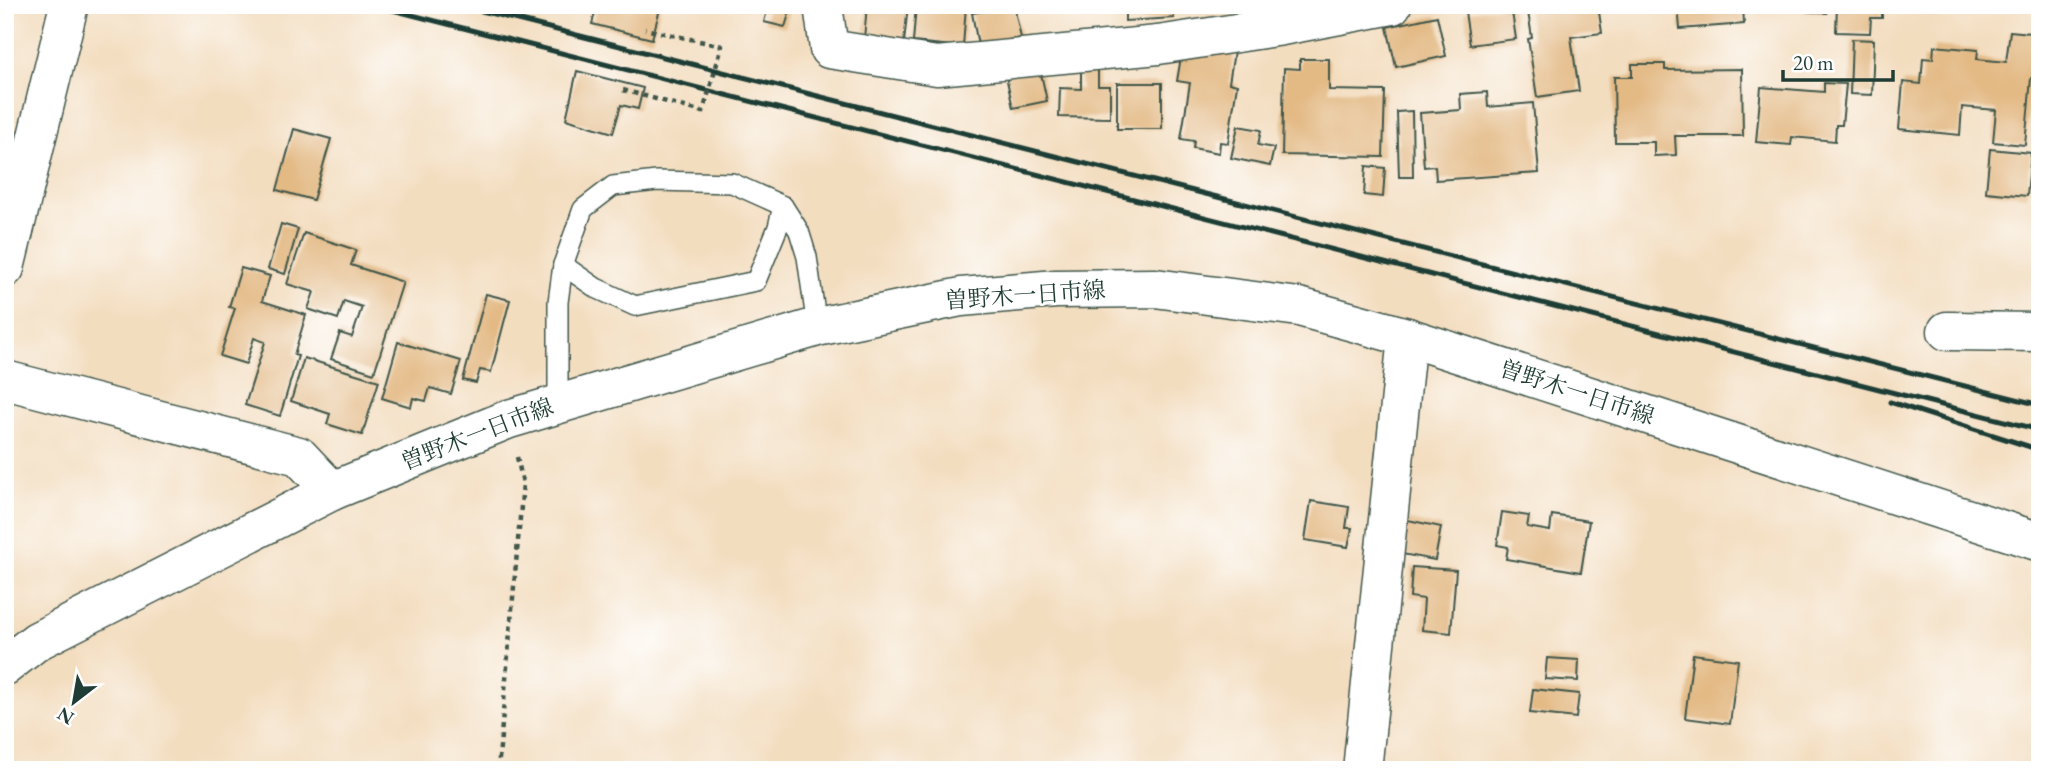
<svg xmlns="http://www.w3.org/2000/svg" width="2045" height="775" font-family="'EB Garamond','Noto Serif JP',serif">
<rect width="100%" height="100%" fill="#fff"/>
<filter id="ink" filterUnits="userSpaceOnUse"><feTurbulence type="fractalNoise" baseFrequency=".0143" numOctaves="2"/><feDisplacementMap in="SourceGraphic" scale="14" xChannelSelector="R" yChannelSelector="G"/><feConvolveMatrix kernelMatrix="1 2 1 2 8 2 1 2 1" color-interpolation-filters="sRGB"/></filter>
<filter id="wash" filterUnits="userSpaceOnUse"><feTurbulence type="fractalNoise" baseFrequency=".00686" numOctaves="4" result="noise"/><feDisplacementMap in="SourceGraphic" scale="28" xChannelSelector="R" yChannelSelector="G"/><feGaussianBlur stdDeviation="1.57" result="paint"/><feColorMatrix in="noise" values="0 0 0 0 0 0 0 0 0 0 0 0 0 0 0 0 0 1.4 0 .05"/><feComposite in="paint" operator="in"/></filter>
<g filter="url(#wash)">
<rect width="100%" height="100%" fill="#f3ddbf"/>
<g id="blocks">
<!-- building -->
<g fill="#e3b984">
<polygon points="597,5 661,5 652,39 592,24"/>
<polygon points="867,5 908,5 904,43 864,39"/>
<polygon points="916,5 966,5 963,47 913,42"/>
<polygon points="1125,5 1173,5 1174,18 1125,21"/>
<polygon points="1511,5 1516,39 1470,45 1465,12"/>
<polygon points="1527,5 1598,5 1602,33 1571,37 1579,91 1537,97 1528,39 1532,38"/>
<polygon points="1678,5 1743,5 1744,24 1680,29"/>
<polygon points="1805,5 1827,5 1827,13 1804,11"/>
<polygon points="1837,5 1882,5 1882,18 1871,18 1870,33 1836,32"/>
<polygon points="1014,6 1021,38 978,45 972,13"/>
<polygon points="768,7 790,11 785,27 764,22"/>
<polygon points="1437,16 1446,56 1396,67 1387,27"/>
<polygon points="2010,31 2040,34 2040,79 2031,78 2025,145 1993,142 1996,110 1962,107 1960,135 1899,129 1903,82 1921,84 1923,58 1933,59 1934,46 1978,50 1977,59 2006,62"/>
<polygon points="1852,39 1874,40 1872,95 1850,94"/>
<polygon points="1182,51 1234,52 1229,83 1237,85 1228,143 1220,142 1219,153 1193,148 1194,141 1181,139 1190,83 1177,81"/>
<polygon points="1300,59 1329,59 1329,90 1385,91 1383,157 1282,155 1284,68 1300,69"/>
<polygon points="1632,64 1665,64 1665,70 1742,69 1743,136 1675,136 1676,155 1654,156 1654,142 1615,142 1614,77 1632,77"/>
<polygon points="1081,67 1098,68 1098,86 1110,86 1110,118 1059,117 1060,88 1081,89"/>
<polygon points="1040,69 1047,101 1013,108 1006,76"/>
<polygon points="577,71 643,88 638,109 621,105 613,133 566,119"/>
<rect x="1117" y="83" width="45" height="46"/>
<polygon points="1824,83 1846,84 1842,125 1836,125 1835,141 1792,137 1791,145 1756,142 1761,87 1824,92"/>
<polygon points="1487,92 1488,107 1533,103 1539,173 1436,180 1435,166 1424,167 1420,113 1461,110 1460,94"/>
<polygon points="1412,111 1413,177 1399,177 1397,112"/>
<polygon points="1238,126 1261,130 1258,145 1274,148 1270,166 1231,158"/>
<polygon points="294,129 331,139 313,200 277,190"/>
<polygon points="1990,149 2031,153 2027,196 1986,192"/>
<polygon points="1366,166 1385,168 1383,197 1364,195"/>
<polygon points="281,224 298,229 285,274 268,269"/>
<polygon points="304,233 356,250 351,265 403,282 374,373 331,359 340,333 352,337 362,307 344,301 338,319 308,309 314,292 287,284"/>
<polygon points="241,268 270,276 262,301 306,315 294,355 298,356 280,416 245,405 265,342 254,338 246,364 220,356 235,308 229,307"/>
<polygon points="486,294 510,300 491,372 480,370 476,383 463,380"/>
<polygon points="398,342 461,361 451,394 430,388 426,401 413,398 411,407 382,398"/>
<polygon points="304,358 379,381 362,435 327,424 330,414 291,401"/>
<polygon points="1311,501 1349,507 1346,528 1352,528 1348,547 1305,540"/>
<polygon points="1502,512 1529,516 1527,527 1550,531 1552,515 1589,521 1581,572 1506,559 1508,547 1497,545"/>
<polygon points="1408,520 1441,527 1435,560 1402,554"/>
<polygon points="1412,567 1456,570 1451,633 1422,630 1424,599 1410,597"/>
<polygon points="1693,654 1738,660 1730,724 1685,718"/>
<polygon points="1547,658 1579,660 1578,681 1545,679"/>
<polygon points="2038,674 2040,674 2040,711 2033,709"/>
<polygon points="1533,689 1579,694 1576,718 1530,713"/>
</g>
</g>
</g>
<g filter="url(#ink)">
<use href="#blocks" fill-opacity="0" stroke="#3f5549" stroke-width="2"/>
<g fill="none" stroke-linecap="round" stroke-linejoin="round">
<!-- service casing -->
<g stroke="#3f5549" stroke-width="22">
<g id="service">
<polyline points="563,265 596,288 635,306 756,281 778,227 783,206"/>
<polyline points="558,402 558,302 563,265 583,209 613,186 657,181 732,183 783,206 799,231 807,257 817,327"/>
</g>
</g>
<!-- minor casing -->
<g stroke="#3f5549" stroke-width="41">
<g id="minor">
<polyline points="823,5 829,49 937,66 1158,45 1276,27 1392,5"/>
<polyline points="5,268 69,5"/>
<polyline points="1947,331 2040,332"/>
<polyline points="5,380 299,456 332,491"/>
<polyline points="1362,770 1407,337"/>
</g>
</g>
<!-- secondary casing -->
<g stroke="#3f5549" stroke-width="41">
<polyline id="secondary" points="5,666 37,641 332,491 509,419 817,327 961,297 1056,289 1155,288 1299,307 1407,337 2040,542"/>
</g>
<!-- path -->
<polyline stroke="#3f5549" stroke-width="4.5" stroke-dasharray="5 5" stroke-linecap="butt" points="498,770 523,483 517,457"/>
<!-- service -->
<use href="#service" stroke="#fff" stroke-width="19"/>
<!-- minor -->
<use href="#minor" stroke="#fff" stroke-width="38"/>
<!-- secondary -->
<use href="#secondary" stroke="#fff" stroke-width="38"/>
<!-- rail -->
<g stroke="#1f3d34" stroke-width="5">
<polyline points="373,5 2040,430"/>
<polyline points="458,5 2040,405"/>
<polyline points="1890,402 2040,450"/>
</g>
<!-- path-bridge -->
<polyline stroke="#3f5549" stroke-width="4.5" stroke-dasharray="5 5" stroke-linecap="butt" points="623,90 703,112 722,46 645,29"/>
</g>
</g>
<g text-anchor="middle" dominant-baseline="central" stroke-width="5" stroke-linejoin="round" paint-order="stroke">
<!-- street labels -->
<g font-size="23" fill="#1f3d34" stroke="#fff">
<text transform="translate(1025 295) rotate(-4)">曽野木一日市線</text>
<text transform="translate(1577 392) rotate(18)">曽野木一日市線</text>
<text transform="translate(477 434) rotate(-21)">曽野木一日市線</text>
</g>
</g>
<!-- margin -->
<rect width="2045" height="775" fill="none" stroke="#fff" stroke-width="28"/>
<!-- north arrow -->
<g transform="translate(74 702) rotate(211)" stroke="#ffffff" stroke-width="5" paint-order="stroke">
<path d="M0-5L12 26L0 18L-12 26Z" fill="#1f3d34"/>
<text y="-10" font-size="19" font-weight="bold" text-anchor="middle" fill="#1f3d34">N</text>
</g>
<!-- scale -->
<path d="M1783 70v10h110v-10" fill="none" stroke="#1f3d34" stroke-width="3.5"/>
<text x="1793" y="70" font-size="21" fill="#1f3d34" stroke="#ffffff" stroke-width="5" paint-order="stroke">20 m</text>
</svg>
